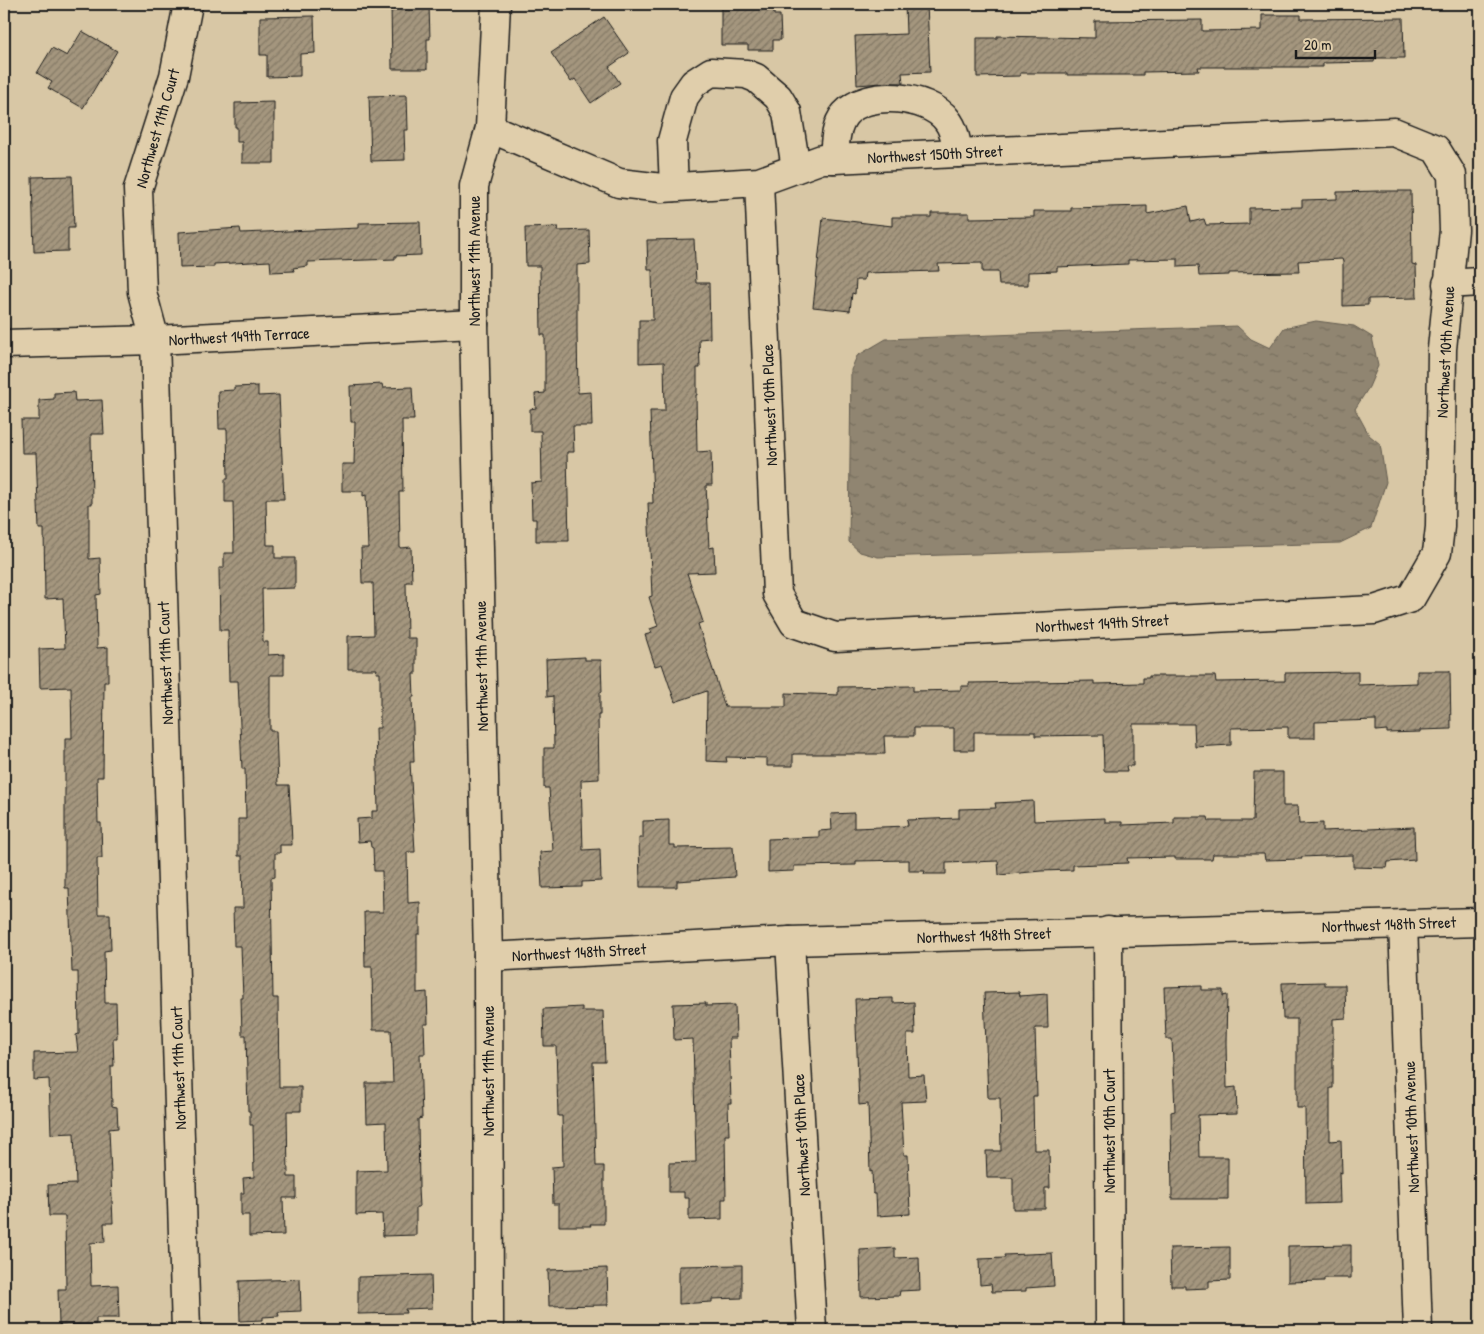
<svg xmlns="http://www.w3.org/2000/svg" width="1484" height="1334" font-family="'Patrick Hand',sans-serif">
<defs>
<pattern id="water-ripples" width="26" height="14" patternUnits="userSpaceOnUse" patternTransform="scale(1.25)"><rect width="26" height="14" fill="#908571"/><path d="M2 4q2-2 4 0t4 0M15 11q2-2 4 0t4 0" fill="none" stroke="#756c5c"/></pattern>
<pattern id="building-hatch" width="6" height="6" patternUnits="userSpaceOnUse" patternTransform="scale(1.25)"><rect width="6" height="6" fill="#a4967e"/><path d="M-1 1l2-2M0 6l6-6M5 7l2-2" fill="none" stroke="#857a66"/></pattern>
</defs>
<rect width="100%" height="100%" fill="#d8c7a5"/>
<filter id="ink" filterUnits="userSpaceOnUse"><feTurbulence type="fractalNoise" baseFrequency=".02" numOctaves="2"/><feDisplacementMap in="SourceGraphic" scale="10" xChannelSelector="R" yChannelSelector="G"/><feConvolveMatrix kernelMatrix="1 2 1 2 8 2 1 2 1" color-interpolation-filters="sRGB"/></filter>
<g filter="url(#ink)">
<!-- water -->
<polygon fill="url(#water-ripples)" stroke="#625b4f" points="1316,321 1354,326 1372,337 1378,366 1369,387 1355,409 1369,435 1380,444 1386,482 1371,528 1340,543 878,557 860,552 849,542 851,370 857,356 886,339 1237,326 1251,339 1270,348 1284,328"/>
<!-- building -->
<g fill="url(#building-hatch)" stroke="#1c1c1c">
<polygon points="721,4 774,4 774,15 780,15 781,40 773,40 773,50 748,50 748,45 721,45"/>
<polygon points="905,4 927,4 930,72 902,73 903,83 882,83 857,85 855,36 906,34"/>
<polygon points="391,5 429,5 430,39 427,39 427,69 392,69"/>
<polygon points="1262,15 1301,15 1301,19 1403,18 1404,58 1375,58 1374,62 1323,63 1323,67 1198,67 1199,71 1143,72 1143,75 1067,75 1067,73 1020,73 1020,76 977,77 977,38 997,38 997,36 1095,38 1095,21 1202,20 1202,31 1262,30"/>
<polygon points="314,16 315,53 300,54 300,76 267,77 267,55 260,55 260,17"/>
<polygon points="604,17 629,53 609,67 620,83 591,103 575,79 571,82 551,53"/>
<polygon points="82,31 117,51 83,108 48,88 52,82 37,73 52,48 67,56"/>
<polygon points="407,95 408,130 404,130 405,160 371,161 369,96"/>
<polygon points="274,102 274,163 242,163 242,142 237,142 237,127 235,127 235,103"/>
<polygon points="72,176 74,228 68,228 68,251 34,252 32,177"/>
<polygon points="1378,191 1411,191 1412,264 1416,265 1417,298 1368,299 1368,305 1343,306 1343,262 1342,259 1298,261 1299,272 1229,273 1229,275 1199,276 1198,266 1178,267 1178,259 1128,260 1128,264 1057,267 1057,271 1028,272 1028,285 999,285 998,272 982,272 982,263 938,264 939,271 865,273 864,280 856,280 855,294 852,293 850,311 813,307 823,218 892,226 892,217 931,217 931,213 969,213 969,218 1034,217 1034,211 1071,211 1071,208 1147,206 1147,214 1188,206 1191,222 1204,219 1206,225 1249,224 1249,208 1302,207 1302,200 1337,199 1337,192"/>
<polygon points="420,222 421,255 395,256 395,259 308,262 308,266 293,268 294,271 271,272 270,261 214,264 214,267 180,268 179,232 240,228 241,233 359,228 359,223"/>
<polygon points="558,227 557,231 589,230 590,264 577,265 577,331 578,393 591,392 592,426 573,426 574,452 567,452 569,541 536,541 536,519 532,519 531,483 542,482 541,431 530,431 530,409 536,408 535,394 545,393 545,335 541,335 540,266 526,266 525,228"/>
<polygon points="694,239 696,283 709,283 710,338 699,339 700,368 697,368 697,395 696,395 697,452 711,451 712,485 706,485 709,548 714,547 715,572 687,573 703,622 698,624 725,707 786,707 786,693 838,695 838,687 913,686 913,691 961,690 961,686 969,686 969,683 1094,681 1094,684 1143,683 1143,678 1149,678 1149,676 1215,676 1216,682 1285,681 1285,673 1358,672 1358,685 1417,683 1417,671 1450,671 1451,729 1420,730 1420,732 1387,733 1387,730 1376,731 1376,720 1315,722 1315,738 1288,738 1288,727 1231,728 1231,745 1195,747 1194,724 1133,724 1133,766 1126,766 1127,771 1104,771 1103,735 1035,736 1035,732 974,732 974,750 954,750 954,728 914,728 914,736 884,736 885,754 793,754 793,766 767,766 767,758 726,757 727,762 706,761 707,691 675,702 662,664 655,666 645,635 652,633 650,629 658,626 649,597 652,596 648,503 653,503 650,411 665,411 664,362 639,363 639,320 653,320 652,270 648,270 647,240"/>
<polygon points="382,384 383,388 412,387 414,420 402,420 403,492 399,492 400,548 411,547 412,582 406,582 407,638 416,638 416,674 413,674 414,697 412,697 414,762 410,762 415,852 407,852 408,903 420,902 420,934 417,934 417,993 427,992 428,1024 424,1024 425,1054 420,1054 422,1118 418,1119 419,1188 418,1188 419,1207 416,1207 416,1235 383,1236 382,1214 356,1215 356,1171 387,1170 386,1122 367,1123 366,1083 393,1083 391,1030 373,1030 372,967 365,967 364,912 383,912 382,871 374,871 373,848 371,847 370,841 358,842 357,819 372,818 372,811 378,811 376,728 380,728 380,673 376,673 377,669 348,669 348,636 374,635 373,583 362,583 361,548 368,548 366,495 363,496 363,491 342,491 342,464 354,464 355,422 351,422 350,386"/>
<polygon points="258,386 258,396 279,395 284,499 266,499 267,545 275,545 275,558 295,558 295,588 262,589 263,642 268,642 268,655 284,654 284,675 270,675 270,731 276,731 278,785 289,785 291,818 292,845 280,845 280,853 275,853 275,877 271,878 273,998 278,998 279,1087 301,1087 301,1111 287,1111 288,1177 296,1177 296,1198 283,1198 284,1235 249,1236 249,1215 241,1215 241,1193 244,1193 243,1178 254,1177 253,1125 250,1125 250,1111 248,1111 246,1035 242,1035 241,998 243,998 241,946 234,946 233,908 243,908 242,856 238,856 238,819 246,819 245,769 242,769 238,681 229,681 228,630 220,630 219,568 224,568 224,553 234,553 233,502 225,502 225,479 228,479 227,429 219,429 218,391 234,390 234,387"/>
<polygon points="74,392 75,401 102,400 104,434 91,434 92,504 89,504 89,559 100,558 101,594 96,595 97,648 108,647 108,682 104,682 103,777 97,777 98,823 101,823 102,858 97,858 98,914 110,914 111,950 104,951 105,1003 116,1003 117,1038 113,1038 114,1066 111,1066 112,1106 117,1107 118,1128 109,1129 113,1223 104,1223 105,1242 90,1243 91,1286 118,1285 119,1318 96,1318 96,1324 59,1325 58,1289 66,1289 65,1216 49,1216 48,1185 76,1184 74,1133 51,1134 49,1079 34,1080 34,1053 78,1052 76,1035 79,1034 78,972 72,972 69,888 65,888 65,738 72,738 71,687 40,688 39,649 65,648 63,598 45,599 44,529 39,529 36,453 22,453 21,420 39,420 39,400 54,399 54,393"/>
<polygon points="585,657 585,660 601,660 602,692 600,692 600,715 598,715 599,779 581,780 583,850 600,849 601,881 582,882 582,887 542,888 540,852 553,851 549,788 544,788 544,748 554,748 553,696 547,697 546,659"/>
<polygon points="1254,772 1283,772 1283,806 1298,806 1299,824 1323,823 1323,831 1414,827 1415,860 1388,862 1387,868 1353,867 1353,855 1301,857 1302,859 1265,860 1264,854 1213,854 1212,859 1175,859 1175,857 1127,858 1128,863 1073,865 1073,870 1041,871 999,875 998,861 946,863 946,874 924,874 925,871 909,871 909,860 856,861 856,865 794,866 794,871 768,872 768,839 819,837 819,831 832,830 831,814 854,813 854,828 908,826 907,820 959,818 959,809 996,808 995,803 1033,801 1034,821 1105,818 1105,822 1122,822 1122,825 1174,823 1174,817 1208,817 1209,821 1253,821"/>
<polygon points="669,820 669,845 675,845 675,848 733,847 735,877 677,881 677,887 640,887 639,838 643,838 643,821"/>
<polygon points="1325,982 1325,985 1345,985 1346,1018 1333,1019 1333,1088 1330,1088 1330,1141 1341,1140 1342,1173 1339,1172 1340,1203 1306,1204 1305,1108 1297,1108 1297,1019 1283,1019 1282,983"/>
<polygon points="1202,986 1202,990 1223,990 1223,996 1227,995 1226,1043 1227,1088 1236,1087 1237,1114 1198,1115 1199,1157 1228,1157 1228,1199 1172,1199 1171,1112 1175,1111 1172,1039 1166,1039 1164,987"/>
<polygon points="1019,992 1020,996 1047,994 1048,1028 1035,1028 1037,1096 1033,1096 1034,1150 1049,1150 1050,1188 1045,1188 1045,1209 1013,1209 1013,1178 987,1178 986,1151 1001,1151 1000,1098 988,1098 984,993"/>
<polygon points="893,998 893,1003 914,1002 915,1034 907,1034 908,1076 924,1075 926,1101 901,1102 904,1155 908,1155 910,1214 877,1216 876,1194 873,1194 872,1171 870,1172 868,1104 859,1105 855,999"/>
<polygon points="706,1003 706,1006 735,1005 736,1038 729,1038 731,1103 728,1103 729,1135 725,1135 726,1199 722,1199 722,1219 689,1220 689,1198 684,1198 684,1192 669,1192 669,1163 696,1162 693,1039 674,1040 673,1004"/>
<polygon points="582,1007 582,1011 603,1011 605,1062 593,1062 596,1166 604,1166 604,1224 590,1224 591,1226 559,1226 559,1204 553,1204 552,1167 563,1166 562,1116 558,1116 556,1046 544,1046 543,1009"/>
<polygon points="1351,1245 1351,1278 1324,1278 1324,1281 1288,1282 1288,1246"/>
<polygon points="1230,1247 1230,1280 1209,1281 1209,1288 1185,1289 1185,1286 1171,1286 1170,1248"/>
<polygon points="895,1248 895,1258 919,1257 920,1290 900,1291 899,1296 861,1297 860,1250"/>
<polygon points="1052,1253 1054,1286 1026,1288 1026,1291 992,1292 991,1284 980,1285 979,1259 1005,1258 1004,1255"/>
<polygon points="742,1265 742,1298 712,1299 712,1302 679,1304 679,1266"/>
<polygon points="607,1268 608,1305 549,1306 548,1270"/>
<polygon points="431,1275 432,1308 405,1309 406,1313 358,1314 358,1277"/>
<polygon points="300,1279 301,1311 278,1312 279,1316 263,1317 263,1320 240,1321 239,1281"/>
</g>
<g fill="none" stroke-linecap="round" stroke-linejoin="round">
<!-- minor casing -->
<g stroke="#1c1c1c" stroke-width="31">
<g id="minor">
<polyline points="490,128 619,183 662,188 759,182 822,159 834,159 1394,132 1436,149 1452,175 1454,230 1442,349 1440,527 1437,553 1411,598 1374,610 835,637 794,623 777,594 759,182"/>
<path d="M834 159C835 144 835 126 845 114 867 89 928 95 947 120 955 130 956 142 958 153"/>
<polyline points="674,187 672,141 684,97 694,83 711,72 746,74 756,78 778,97 787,112 796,168"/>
<polyline points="1447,284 1480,282"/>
<polyline points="4,344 155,340 474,324"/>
<polyline points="1403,924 1418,1330"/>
<polyline points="1108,931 1110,1330"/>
<polyline points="790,941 812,1330"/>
<polyline points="488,957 790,941 1480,922"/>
<polyline points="186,1330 155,340 142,292 138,189 174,76 188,4"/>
<polyline points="489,1330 488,957 474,324 474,186 490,128 496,4"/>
</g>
</g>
<!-- minor -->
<use href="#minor" stroke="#e0ceab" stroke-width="28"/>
</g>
</g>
<g text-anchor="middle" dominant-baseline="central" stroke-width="4.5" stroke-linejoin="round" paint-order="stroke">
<!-- street labels -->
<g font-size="16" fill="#1c1c1c" stroke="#e0ceab">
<text transform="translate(157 128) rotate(-74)">Northwest 11th Court</text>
<text transform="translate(935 154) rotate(-3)">Northwest 150th Street</text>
<text transform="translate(474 261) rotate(-90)">Northwest 11th Avenue</text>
<text transform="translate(239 336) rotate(-3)">Northwest 149th Terrace</text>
<text transform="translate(1445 352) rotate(-87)">Northwest 10th Avenue</text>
<text transform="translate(769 405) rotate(-92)">Northwest 10th Place</text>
<text transform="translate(1102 623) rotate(-3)">Northwest 149th Street</text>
<text transform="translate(165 663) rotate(-92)">Northwest 11th Court</text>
<text transform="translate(481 666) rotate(-91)">Northwest 11th Avenue</text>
<text transform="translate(1389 924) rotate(-2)">Northwest 148th Street</text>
<text transform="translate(984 935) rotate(-2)">Northwest 148th Street</text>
<text transform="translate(579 952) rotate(-3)">Northwest 148th Street</text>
<text transform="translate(178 1068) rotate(-92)">Northwest 11th Court</text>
<text transform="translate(488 1071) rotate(-90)">Northwest 11th Avenue</text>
<text transform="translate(1411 1127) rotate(-92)">Northwest 10th Avenue</text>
<text transform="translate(1109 1131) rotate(-90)">Northwest 10th Court</text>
<text transform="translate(801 1135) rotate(-93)">Northwest 10th Place</text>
</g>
</g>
<!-- margin -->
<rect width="1484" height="1334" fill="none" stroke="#e0ceab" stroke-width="20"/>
<rect x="10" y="10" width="1464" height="1314" fill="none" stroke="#1c1c1c" stroke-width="2" filter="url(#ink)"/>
<!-- scale -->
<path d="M1296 50v8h79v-8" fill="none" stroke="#1c1c1c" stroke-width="2.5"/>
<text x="1304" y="50" font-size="15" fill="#1c1c1c" stroke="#e0ceab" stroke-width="4" paint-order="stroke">20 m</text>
</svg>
